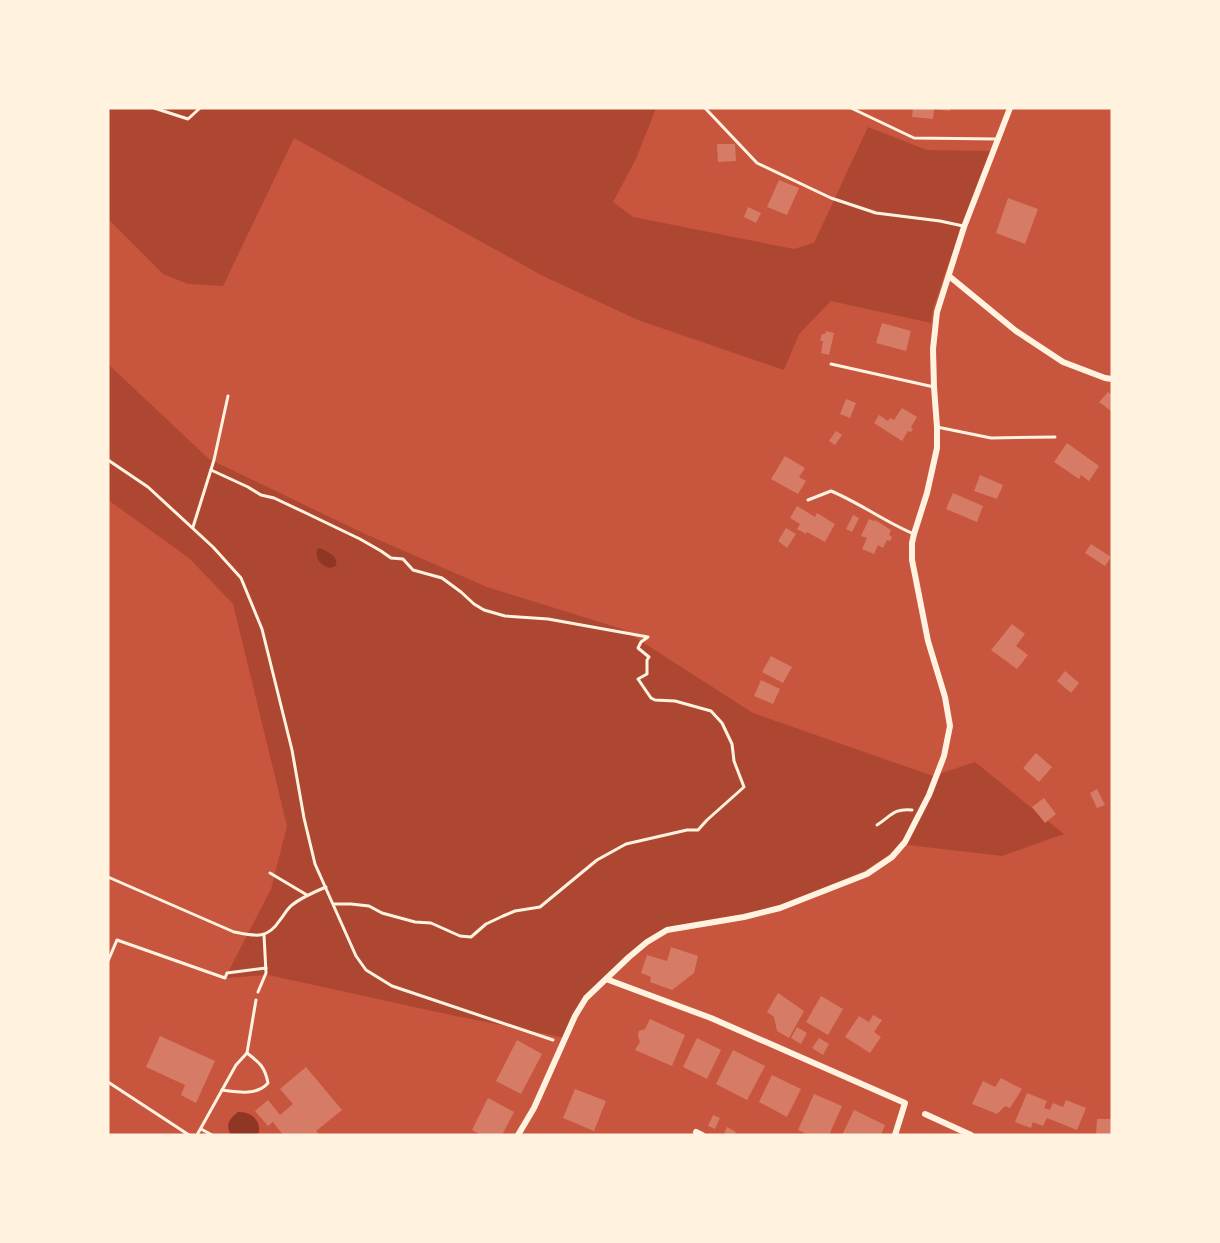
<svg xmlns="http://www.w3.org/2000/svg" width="1220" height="1243" font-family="'Exo 2',sans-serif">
<rect width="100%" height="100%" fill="#c8553d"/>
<!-- green -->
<g fill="#ae4732">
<polygon points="108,108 656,108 636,159 613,202 633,217 794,249 814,243 868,127 927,150 991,151 946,270 933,309 931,323 831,301 799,334 784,370 638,320 543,276 294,138 223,286 188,284 163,274 108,219"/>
<polygon points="108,364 209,459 363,533 487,587 622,629 753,713 933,776 975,762 1064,834 1002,856 908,845 902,841 890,854 864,871 780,906 742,915 666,929 585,997 566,1038 451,1015 268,975 225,978 271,889 287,826 233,604 189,558 108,500"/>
</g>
<!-- water -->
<g fill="#8f3625">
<path d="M320 548C328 552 339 556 336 566L330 568C321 566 315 559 317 549Z"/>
<path d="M238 1112C251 1111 263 1122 258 1135H231C225 1125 229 1119 238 1112Z"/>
</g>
<!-- building -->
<g fill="#d67c66">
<polygon points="913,108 934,108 933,119 912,117"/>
<polygon points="935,108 950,108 950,111 935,109"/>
<polygon points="717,144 735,144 736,161 718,162"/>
<polygon points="779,180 799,188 787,215 767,207"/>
<polygon points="1008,198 1038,209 1025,244 996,233"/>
<polygon points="748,207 761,213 756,223 744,217"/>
<polygon points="882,323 911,331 906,351 876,343"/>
<polygon points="826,331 834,333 829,355 821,353 823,341 820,341 822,334 825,334"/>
<polygon points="1108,392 1112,395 1112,409 1111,411 1099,402"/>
<polygon points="846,399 856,403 850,418 840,414"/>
<polygon points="902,408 917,417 911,427 913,429 911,432 908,431 902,441 874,423 879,415 888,421 890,418 894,420"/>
<polygon points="836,431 842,435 835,445 829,441"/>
<polygon points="1067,443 1099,466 1089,481 1081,475 1079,479 1054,462"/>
<polygon points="785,456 805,468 799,477 806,481 798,494 771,479"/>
<polygon points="980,475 1003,485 997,499 974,491"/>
<polygon points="953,493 983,506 977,522 946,509"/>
<polygon points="797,506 815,517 817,513 835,524 825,542 807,532 806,534 797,529 800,524 790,518"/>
<polygon points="853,515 859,518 852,532 846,529"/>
<polygon points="869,519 874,521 875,520 891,530 889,535 892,537 890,541 887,540 883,548 878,545 874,554 862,549 867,538 861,536"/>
<polygon points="786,528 796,534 787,548 778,541"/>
<polygon points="1091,544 1111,557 1105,566 1085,553"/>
<polygon points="1012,624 1025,634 1016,646 1028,655 1017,669 991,650"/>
<polygon points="771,656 792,667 783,683 762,672"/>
<polygon points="1065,671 1079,683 1071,693 1057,681"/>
<polygon points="761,680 780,689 773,704 754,696"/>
<polygon points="1036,753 1052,767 1039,782 1023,768"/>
<polygon points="1097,789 1105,805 1097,808 1090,793"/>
<polygon points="1044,798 1056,814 1045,823 1032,807"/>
<polygon points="671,947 698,956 694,973 672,990 650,982 651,977 641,973 647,955 667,961"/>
<polygon points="778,993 804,1011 789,1038 777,1031 774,1017 767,1012"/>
<polygon points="821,996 843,1009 828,1035 806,1022"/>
<polygon points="873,1015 882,1020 874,1032 881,1037 870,1053 845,1037 859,1016 869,1022"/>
<polygon points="650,1019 685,1035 672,1066 635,1050 640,1042 638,1036 639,1031 645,1029"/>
<polygon points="797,1027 807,1033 801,1044 791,1038"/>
<polygon points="160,1036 215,1061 196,1103 181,1095 185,1085 146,1067"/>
<polygon points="697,1038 721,1050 707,1079 683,1067"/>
<polygon points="819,1038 829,1044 823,1055 812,1048"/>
<polygon points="517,1040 542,1054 521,1094 496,1081"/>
<polygon points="733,1050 765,1066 747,1100 716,1084"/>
<polygon points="306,1067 342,1110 316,1131 320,1135 283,1135 273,1122 268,1126 255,1111 268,1100 280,1115 293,1104 280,1089"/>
<polygon points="772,1075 801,1089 787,1117 759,1102"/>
<polygon points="1001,1078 1022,1089 1010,1108 1005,1106 997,1114 972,1104 983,1081 995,1087"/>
<polygon points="575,1089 606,1101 594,1131 563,1118"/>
<polygon points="1027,1093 1047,1101 1044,1108 1050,1110 1053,1103 1063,1107 1066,1100 1086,1108 1077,1130 1047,1118 1043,1126 1033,1122 1031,1128 1015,1122"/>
<polygon points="814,1094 842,1106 829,1135 809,1135 798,1130"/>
<polygon points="488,1098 514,1112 502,1135 481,1135 472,1130"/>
<polygon points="854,1110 885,1125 881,1135 842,1135"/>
<polygon points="713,1115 720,1118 715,1129 708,1126"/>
<polygon points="1097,1119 1112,1119 1112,1135 1096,1135"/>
<polygon points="727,1127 736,1132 734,1135 724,1134"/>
</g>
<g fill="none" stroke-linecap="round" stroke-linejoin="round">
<!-- path -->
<g stroke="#fff3e0" stroke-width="3">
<polyline points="154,108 188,119 200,108"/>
<polyline points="108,460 148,487 213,547 241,578 262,629 292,750 304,818 315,864 356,956 366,970 392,986 553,1040"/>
<polyline points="211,470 248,487 261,495 274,498 308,514 360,539 381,551 391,558 403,559 413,570 442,578 461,592 474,604 484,610 505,616 548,619 648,637 641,642 638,648 649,657 647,660 647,674 638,679 651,698 655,700 675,701 711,711 722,723 732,744 734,761 744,787 707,820 698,830 687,830 626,844 597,860 540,907 515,911 503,916 486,924 471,937 460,936 431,923 415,922 382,913 369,906 351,904 334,904"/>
<polyline points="193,527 214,460 228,396"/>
<path d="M877 825C891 816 894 808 912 810"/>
<polyline points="270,873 307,895"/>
<path d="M108 877 234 932C255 936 267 940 280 920 284 915 287 909 292 905 302 897 314 892 326 887"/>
<polyline points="108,961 117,940 225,978 227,973 266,968"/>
<polyline points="258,992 266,973 264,935"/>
<polyline points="108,1082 189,1135"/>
</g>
<!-- service -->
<g stroke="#fff3e0" stroke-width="3">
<polyline points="705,108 757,163 831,198 876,213 940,221 963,226"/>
<polyline points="851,108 914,138 996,139"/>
<polyline points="831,364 934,387"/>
<polyline points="937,427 991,438 1055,437"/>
<path d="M808 500 831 491C860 503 885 522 914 534"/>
<path d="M222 1090C237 1092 257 1096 268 1083 265 1067 260 1063 247 1053"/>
<polyline points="201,1129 212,1135"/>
<polyline points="197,1135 236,1065 247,1053 256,1000"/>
</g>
<!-- minor -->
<g stroke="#fff3e0" stroke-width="6">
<polyline points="949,276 1016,331 1063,362 1105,378 1112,379"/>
<polyline points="606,979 711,1018 905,1103 895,1135"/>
<polyline points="925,1114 971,1135"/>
<polyline points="696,1132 702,1135"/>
<polyline points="518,1135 534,1108 575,1016 586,998 629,957 647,942 667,930 744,917 780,908 867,874 892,857 905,842 929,795 944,756 950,726 945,697 928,641 916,580 912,560 912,543 914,534 927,493 937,448 937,427 934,387 933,349 937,312 964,227 1010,108"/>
</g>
</g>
<!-- border -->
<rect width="1220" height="1243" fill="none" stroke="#fff3e0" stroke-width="219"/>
</svg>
